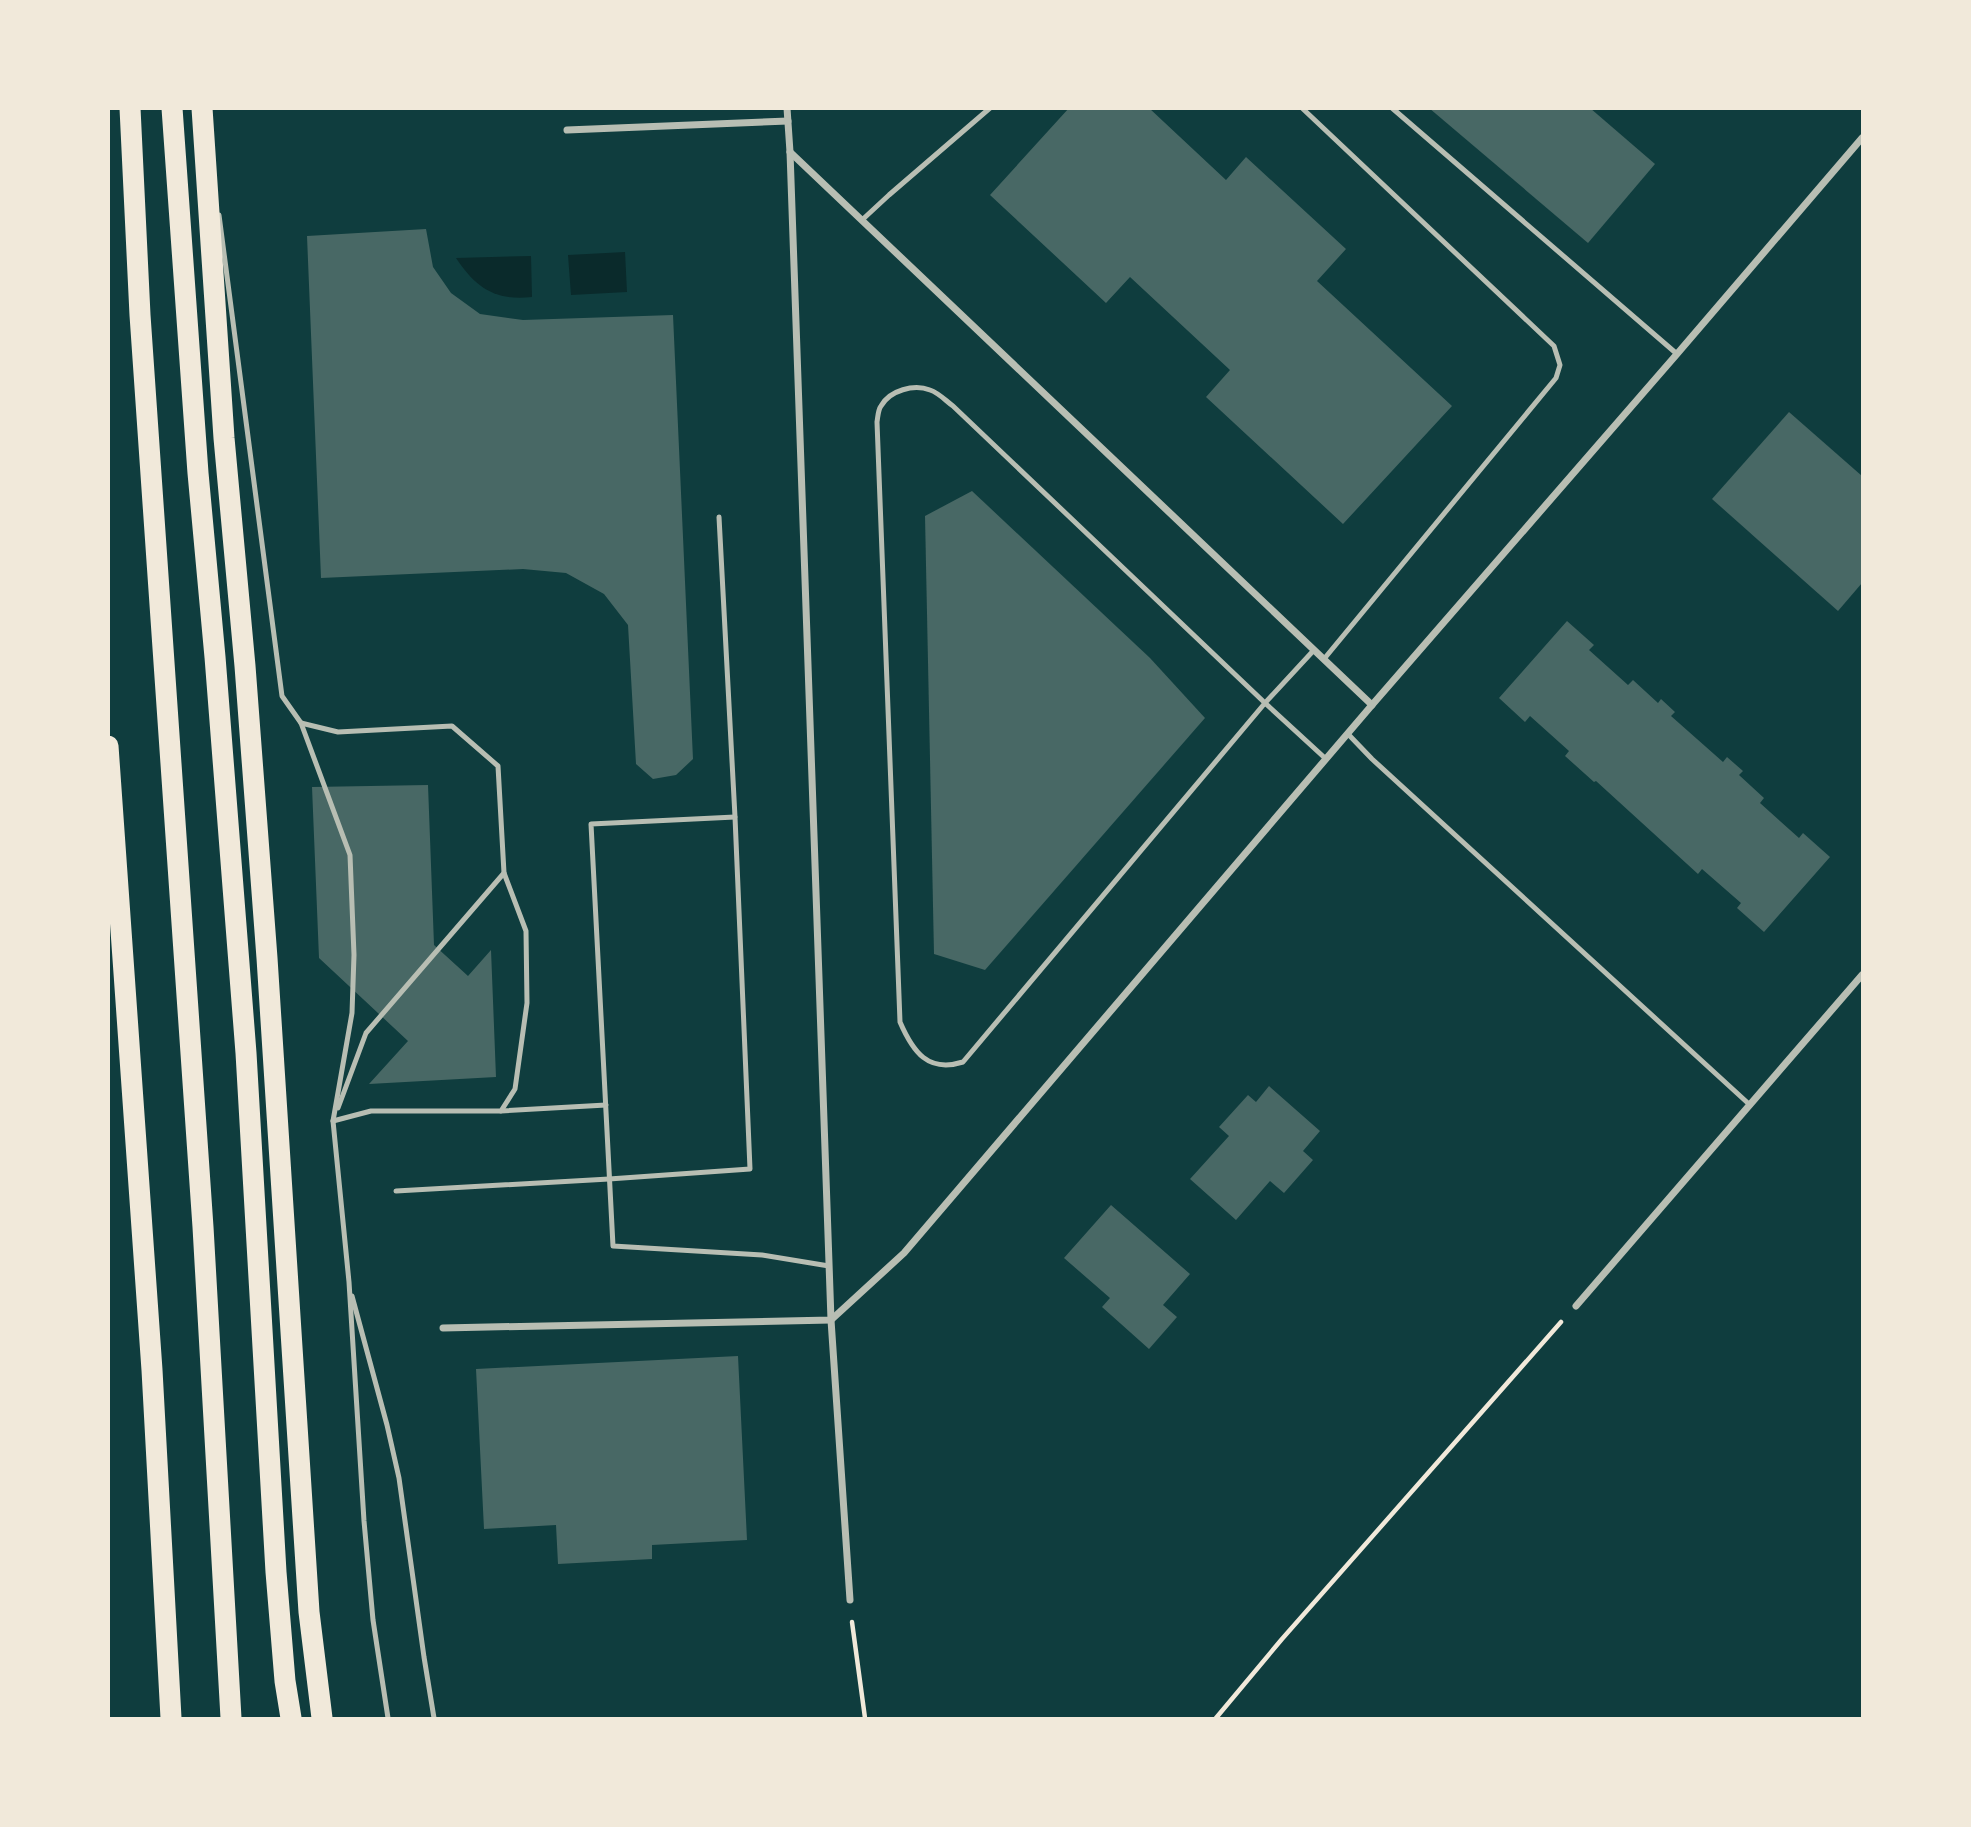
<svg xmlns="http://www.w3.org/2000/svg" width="1971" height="1827" font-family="Inter,sans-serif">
<rect width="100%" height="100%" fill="#0f3d3e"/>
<!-- water -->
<g fill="#0a2a2b">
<polygon points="625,252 627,292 571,295 568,255"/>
<path d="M531 256 532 297C495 301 476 288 456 258Z"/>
</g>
<!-- building -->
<g fill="#486865">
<polygon points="1069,108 1149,108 1226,180 1246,157 1346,249 1317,281 1452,406 1343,524 1206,397 1230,370 1130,277 1106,303 990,195"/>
<polygon points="1429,108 1590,108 1655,164 1588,243"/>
<polygon points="426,229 433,267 451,293 480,314 523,320 673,315 693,759 676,775 653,779 636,764 628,625 604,594 566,573 523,569 321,578 307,236"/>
<polygon points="1789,412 1862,476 1862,583 1838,611 1712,499"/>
<polygon points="972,491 1150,658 1205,718 985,970 934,954 925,516"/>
<polygon points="1567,621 1594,645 1589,650 1628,685 1633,680 1658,703 1661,699 1675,712 1671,716 1723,762 1727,757 1743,771 1739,775 1764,798 1760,803 1799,838 1803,833 1830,857 1764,932 1737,908 1741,903 1702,869 1698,874 1596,781 1594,782 1565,756 1569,751 1530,716 1525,722 1499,698"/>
<polygon points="428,785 434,945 468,976 491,950 496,1077 369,1084 408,1041 319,958 312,787"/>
<polygon points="1269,1086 1320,1131 1303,1151 1313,1160 1284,1193 1270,1181 1236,1220 1190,1179 1229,1136 1219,1127 1248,1095 1256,1102"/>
<polygon points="1111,1205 1190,1274 1163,1305 1177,1317 1149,1349 1102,1307 1110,1298 1064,1258"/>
<polygon points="738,1356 747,1540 652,1545 652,1559 558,1564 556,1525 484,1529 476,1369"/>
</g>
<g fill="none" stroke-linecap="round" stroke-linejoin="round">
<!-- path -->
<g stroke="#f1e9da" stroke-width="4.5">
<polyline points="852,1622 865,1718"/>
<polyline points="1216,1718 1282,1639 1561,1322"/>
</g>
<!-- service -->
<g stroke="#b8beb3" stroke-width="5">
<polyline points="1302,108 1554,346 1560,365 1556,378 1324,659"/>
<polyline points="1392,108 1677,354"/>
<polyline points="219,215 282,696 301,723 350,855 354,955 352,1013 333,1121 349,1282 364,1521 373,1620 388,1718"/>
<polyline points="862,220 889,195 990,108"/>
<path d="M1314 650 1265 703 953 406C946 401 939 393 930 390 914 384 890 390 881 406 878 410 878 416 877 422L900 1022C913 1052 928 1073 963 1062L1265 703 1326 759"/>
<polyline points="301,723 338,732 452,726 498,766 504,873 366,1033 338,1108"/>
<polyline points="1348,734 1372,759 1750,1105"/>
<polyline points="735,817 591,824 613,1246 762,1255 829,1266"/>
<polyline points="501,1111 606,1105"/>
<polyline points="333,1121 371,1111 501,1111 515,1089 527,1003 526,931 504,873"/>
<polyline points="396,1191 609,1179 750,1169 735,817 719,517"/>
<polyline points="352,1296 387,1425 399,1478 424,1657 434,1718"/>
</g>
<!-- minor -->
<g stroke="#b8beb3" stroke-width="7">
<polyline points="787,108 790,152 831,1320 850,1600"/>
<polyline points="567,130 788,121"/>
<polyline points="790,152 1372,705"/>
<polyline points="1576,1306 1862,975"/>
<polyline points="443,1328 831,1320 904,1253 1372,705 1677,354 1862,138"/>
</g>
<!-- motorway -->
<g stroke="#f1e9da" stroke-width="21">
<polyline points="130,108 140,315 203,1227 231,1718"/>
<polyline points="172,108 198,473 215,657 246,1053 276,1572 285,1681 291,1718"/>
<polyline points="202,108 224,438 245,666 267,958 309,1612 322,1718"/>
<polyline points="108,746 152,1370 171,1718"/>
</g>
</g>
<!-- border -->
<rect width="1971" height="1827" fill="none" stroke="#f1e9da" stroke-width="220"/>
</svg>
